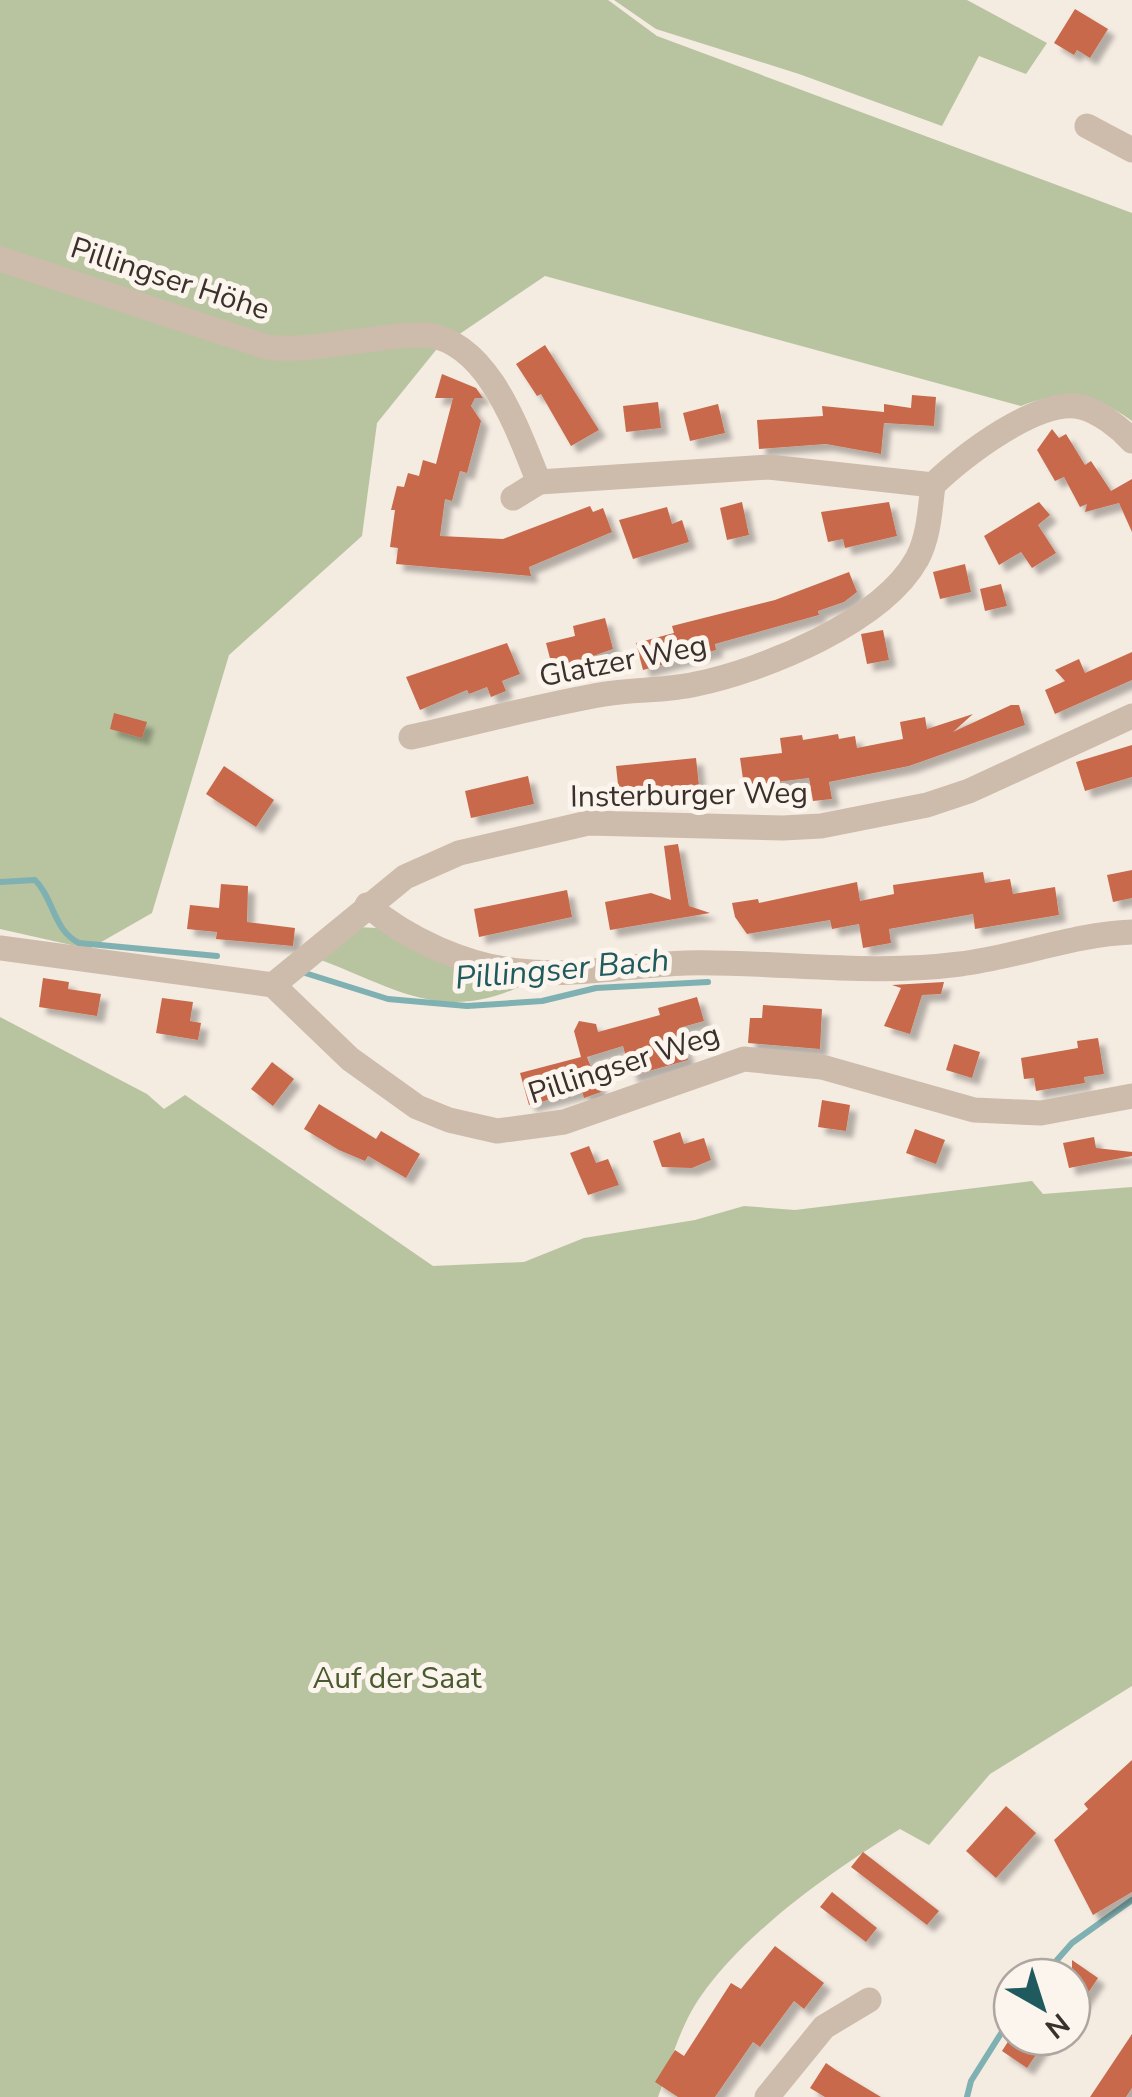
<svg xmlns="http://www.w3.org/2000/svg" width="1132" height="2097" font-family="'Nunito Sans',sans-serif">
<defs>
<filter id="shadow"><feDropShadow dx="7" dy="7" stdDeviation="2.5" flood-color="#0004"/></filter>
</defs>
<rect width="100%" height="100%" fill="#f4ebe1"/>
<!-- green -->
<g fill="#b8c4a0">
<path d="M0 0H608L657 36 1132 213V421C1094 393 1065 388 1021 406L545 276 436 350 377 423 362 536 229 655 152 913 89 949 0 929Z"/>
<polygon points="614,0 967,0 1047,43 1026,74 979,56 942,126 799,74 656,29"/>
<path d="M356 927 378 928 527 983C442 1027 391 985 313 957Z"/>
<path d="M0 1017 147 1094 164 1109 185 1095 433 1266 524 1262 584 1238 695 1220 744 1206 795 1210 1032 1181 1043 1194 1132 1187V1686L990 1774 929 1845 900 1829C830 1872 720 1948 685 2024 674 2047 667 2073 658 2097H0Z"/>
</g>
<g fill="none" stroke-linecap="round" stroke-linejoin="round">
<!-- stream -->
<g stroke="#7fb0b2" stroke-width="6">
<path d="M0 882 35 880C54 899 53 930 79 943L217 956"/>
<polyline points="305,973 388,999 467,1006 542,1001 596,988 708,982"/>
<polyline points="1042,1977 1072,1943 1132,1900"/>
<polyline points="967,2097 971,2081 1012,2016"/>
</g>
</g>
<!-- building -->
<g fill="#c8694b" filter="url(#shadow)">
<polygon points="1075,9 1108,29 1090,58 1077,50 1074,55 1054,43"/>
<polygon points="545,345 599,430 571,446 541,394 537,396 516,364"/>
<polygon points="442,374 476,388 483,398 475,398 471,406 481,421 467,473 460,471 452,501 445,499 440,536 503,539 590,506 593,512 603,508 612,532 529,567 531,576 396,564 398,548 390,547 395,510 391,510 397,486 404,487 408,473 419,476 423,460 436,464 453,398 435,398"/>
<polygon points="912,395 936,397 934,426 884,423 881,454 826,444 759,449 757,420 823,416 822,406 884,412 884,404 911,408"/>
<polygon points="658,402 661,428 626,432 623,406"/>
<polygon points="718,404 725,433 690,441 683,413"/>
<polygon points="1052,429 1059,438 1066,434 1085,465 1091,461 1111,491 1132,479 1132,532 1119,503 1085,512 1087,504 1080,507 1064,477 1055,481 1037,450"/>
<polygon points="742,502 749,535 727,540 720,508"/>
<polygon points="889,502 897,536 845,548 843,539 828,542 821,512"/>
<polygon points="1039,502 1050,515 1038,525 1056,553 1032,568 1021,552 999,565 984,536"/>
<polygon points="667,507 672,524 682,520 689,542 633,559 619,520"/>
<polygon points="965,564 971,592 940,599 933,572"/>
<polygon points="849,572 857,592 844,602 818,611 819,615 715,644 716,650 643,670 636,643 674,633 672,626 775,600"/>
<polygon points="1001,584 1007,606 985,611 980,589"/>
<polygon points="605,618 613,649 553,670 546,643 575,636 573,626"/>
<polygon points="883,630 889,660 867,664 861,634"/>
<polygon points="507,643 520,674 502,681 506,691 491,697 487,687 469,694 467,690 420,710 406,677"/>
<polygon points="1132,652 1132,680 1055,714 1045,690 1065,681 1055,670 1079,659 1085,673"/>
<polygon points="1011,705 1019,705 1025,725 909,766 829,782 832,799 813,801 809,778 744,786 740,758 782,753 780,738 802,735 803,740 838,734 839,739 855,736 857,748 903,739 900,722 925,717 927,729 973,714 953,732"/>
<polygon points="114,713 147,722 142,738 110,729"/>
<polygon points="1132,745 1132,777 1085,791 1076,762"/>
<polygon points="696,758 699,786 619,794 616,766"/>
<polygon points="224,766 274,800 256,827 206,794"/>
<polygon points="528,776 534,804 471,818 465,791"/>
<polygon points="678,844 689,906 710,913 610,930 605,902 651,893 671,900 664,846"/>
<polygon points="1132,870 1132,898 1113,902 1107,875"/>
<polygon points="983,872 985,883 1010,879 1013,894 1055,887 1059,915 975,929 973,914 889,929 891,943 863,948 859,924 832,929 830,920 747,934 735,917 732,903 758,899 759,903 857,882 860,901 894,894 893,885"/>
<polygon points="221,884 248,886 247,922 295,928 293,946 216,939 217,932 187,929 190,905 219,908"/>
<polygon points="567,890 572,917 479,937 474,909"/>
<polygon points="43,978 69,982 68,989 101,994 97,1016 39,1007"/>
<polygon points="944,982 941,994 922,995 910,1034 884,1026 901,988 892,985"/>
<polygon points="697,997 704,1021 679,1028 688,1060 631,1076 623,1046 587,1057 601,1092 584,1098 582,1091 529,1105 520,1073 581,1057 574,1031 579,1021 596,1024 598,1032 660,1015 658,1008"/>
<polygon points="162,998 193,1002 190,1021 201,1023 198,1040 156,1033"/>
<polygon points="763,1005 822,1009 820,1049 748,1043 750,1018 762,1018"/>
<polygon points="1098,1038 1104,1074 1084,1077 1085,1083 1036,1091 1034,1078 1024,1079 1021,1058 1078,1048 1077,1041"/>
<polygon points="954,1044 980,1052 972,1078 946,1070"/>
<polygon points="272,1062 294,1079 273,1106 251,1089"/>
<polygon points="822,1100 850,1105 846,1131 818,1127"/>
<polygon points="319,1104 376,1139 381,1131 420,1154 406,1178 368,1156 365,1161 339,1150 304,1129"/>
<polygon points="915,1129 945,1140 936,1164 906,1153"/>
<polygon points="680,1132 684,1144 704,1138 711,1160 692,1168 662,1167 653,1141"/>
<polygon points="1094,1137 1096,1148 1132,1152 1132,1156 1069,1168 1063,1143"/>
<polygon points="589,1146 596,1163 608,1159 619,1185 588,1195 570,1153"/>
<polygon points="1132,1760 1132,1892 1093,1915 1054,1840 1088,1809 1084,1804"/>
<polygon points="1006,1806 1036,1833 996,1878 966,1851"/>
<polygon points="863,1852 939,1911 927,1925 851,1867"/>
<polygon points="832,1892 877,1928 866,1942 820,1907"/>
<polygon points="775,1946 824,1983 804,2009 794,2001 760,2047 753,2042 715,2097 678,2097 655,2082 675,2050 684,2056 731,1983 741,1989"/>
<polygon points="1072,1960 1098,1978 1072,2017"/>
<polygon points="1132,2034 1132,2088 1126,2097 1090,2097"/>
<polygon points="1011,2037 1048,2037 1027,2068 1002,2051"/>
<polygon points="826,2063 836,2070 881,2097 825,2097 810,2088"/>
</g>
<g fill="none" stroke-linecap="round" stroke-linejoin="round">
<!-- minor -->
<g stroke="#cdbbac" stroke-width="25">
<polyline points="1087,126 1132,150"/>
<path d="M0 259 267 347C301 351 333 344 366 340 386 338 408 333 428 335 490 344 518 432 539 482L769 467 933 485C961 457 1039 397 1081 407 1099 411 1120 428 1132 441"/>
<polyline points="513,498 539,482"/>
<path d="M411 737C475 723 540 705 605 694 635 689 666 691 696 684 764 670 882 622 917 559 929 537 930 509 933 485"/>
<path d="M367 905C407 939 466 966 519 971 574 977 631 965 686 963 778 961 868 976 960 964 1017 957 1074 934 1132 932"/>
<polyline points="0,948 273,985 350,1059 417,1107 449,1120 497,1131 564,1122 744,1059 822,1067 974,1110 1041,1113 1132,1096"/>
<polyline points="273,985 405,877 459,853 588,823 783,828 821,826 927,805 969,791 1132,716"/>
<polyline points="767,2097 824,2027 869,2000"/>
</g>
</g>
<g text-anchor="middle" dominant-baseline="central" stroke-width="10" stroke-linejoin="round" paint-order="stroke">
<!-- street labels -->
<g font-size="30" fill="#3b302b" stroke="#fbf5ee">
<text transform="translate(170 279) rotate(18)">Pillingser Höhe</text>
<text transform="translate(623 661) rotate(-11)">Glatzer Weg</text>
<text transform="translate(689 795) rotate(-1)">Insterburger Weg</text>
<text transform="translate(624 1064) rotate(-18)">Pillingser Weg</text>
</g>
<!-- park labels -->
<g font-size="30" fill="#4a5a2e" stroke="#fbf5ee">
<text x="397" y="1678">Auf der Saat</text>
</g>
<!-- water labels -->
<g font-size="32" font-style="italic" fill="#1f5a5e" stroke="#fbf5ee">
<text transform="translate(562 969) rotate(-5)">Pillingser Bach</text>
</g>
</g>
<!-- north arrow -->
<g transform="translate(1042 2007) rotate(141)"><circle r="48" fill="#fbf5ee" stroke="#aea6a0" stroke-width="2.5"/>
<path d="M0-8L18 38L0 25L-18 38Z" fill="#1f5a5e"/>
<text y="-15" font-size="28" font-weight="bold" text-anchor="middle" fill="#3b302b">N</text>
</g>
</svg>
